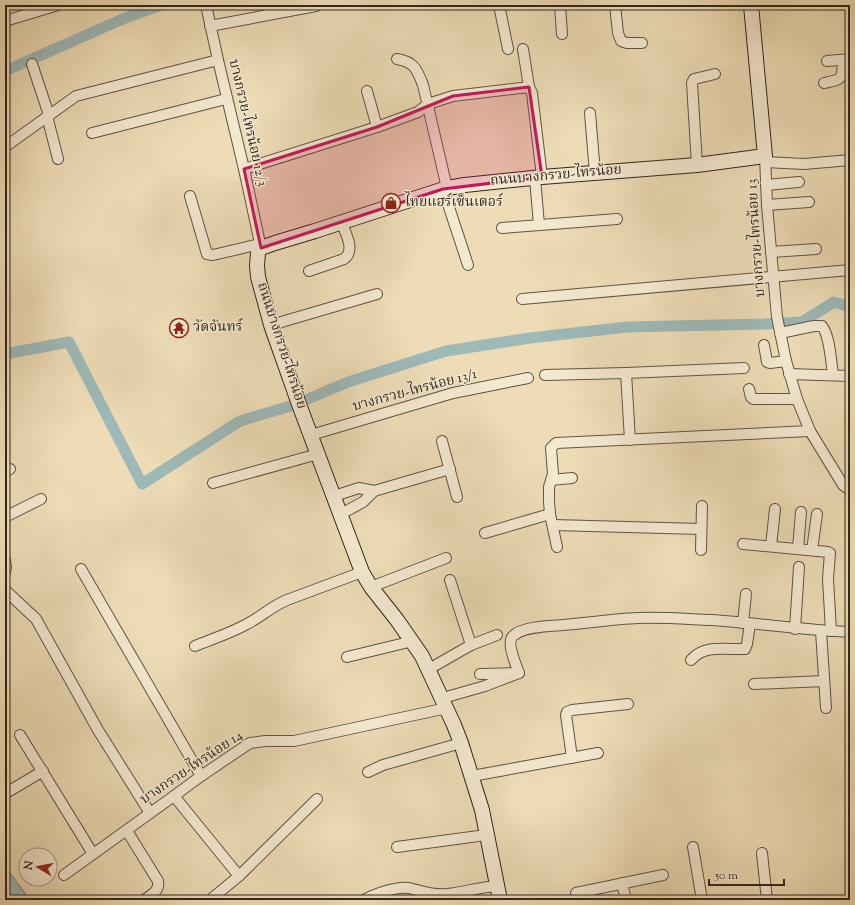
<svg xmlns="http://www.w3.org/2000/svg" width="855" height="905" font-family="'Sorts Mill Goudy','Noto Serif Thai',serif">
<rect width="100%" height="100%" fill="#eddcb6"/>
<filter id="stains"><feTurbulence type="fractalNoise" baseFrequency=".005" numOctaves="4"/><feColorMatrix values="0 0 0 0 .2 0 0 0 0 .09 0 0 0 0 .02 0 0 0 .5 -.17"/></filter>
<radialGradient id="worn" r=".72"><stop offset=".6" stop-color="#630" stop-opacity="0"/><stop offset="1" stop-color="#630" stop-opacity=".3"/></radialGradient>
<!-- water -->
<polygon fill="#9db9b8" stroke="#727e7a" points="5,866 30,900 5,900"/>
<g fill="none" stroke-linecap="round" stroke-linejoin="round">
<!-- canal -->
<g stroke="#9db9b8" stroke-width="11">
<polyline points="5,71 125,18 161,5"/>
<polyline points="5,354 69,342 142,484 240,421 294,405 348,382 446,351 530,338 627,327 764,324 802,322 834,302 850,307"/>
</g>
<!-- street casing -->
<g stroke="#605442" stroke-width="12">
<g id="street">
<polyline points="206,5 218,60 244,169 261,248"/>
<polyline points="499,5 508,49"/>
<polyline points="560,5 562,34"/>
<polyline points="615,5 618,33 621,41 627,43 642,43"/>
<polyline points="5,21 58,5"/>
<polyline points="210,26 316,6"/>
<polyline points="523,49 529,87"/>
<path d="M397 59C415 62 417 70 423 85L447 188"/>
<polyline points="827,61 850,59"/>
<polyline points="32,64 49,115"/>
<path d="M824 83C843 79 842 80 843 60"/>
<polyline points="367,91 377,127"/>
<polyline points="590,113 595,173"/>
<polyline points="47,116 58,159"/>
<polyline points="92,133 226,99"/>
<polyline points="5,147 76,96 218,60"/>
<polyline points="765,156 767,205 777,317 786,361 797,399 810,431 843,485 850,490"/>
<polyline points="765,162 804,164 850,160"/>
<polyline points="697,165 692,83 694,79 715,74"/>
<polyline points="244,169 377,127 418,112 428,104 453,96 529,87 532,93 542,177"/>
<polyline points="535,178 539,225"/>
<polyline points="766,185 799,182"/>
<polyline points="443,189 468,265"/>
<polyline points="190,196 207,254 213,255 260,244"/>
<polyline points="767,205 809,202"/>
<polyline points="502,228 617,219"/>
<polyline points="771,252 816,249"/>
<path d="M309 271 344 259C356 250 345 233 342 223"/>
<polyline points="522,299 850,270"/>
<polyline points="271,325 377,294"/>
<path d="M780 333 814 326H822C830 336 831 362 833 375"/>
<polyline points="764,345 767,362 770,363 786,361"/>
<polyline points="626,373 630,440"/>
<polyline points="789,374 850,376"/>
<polyline points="545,375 626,373 744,368"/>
<polyline points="749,389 751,397 753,399 797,399"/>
<polyline points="311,435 453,393 528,378"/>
<polyline points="442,441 457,497"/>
<polyline points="5,471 10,469"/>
<polyline points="551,480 572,478"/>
<polyline points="213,483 318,454"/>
<polyline points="334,496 359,488 374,491 450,469"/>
<polyline points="341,514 363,502 374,491"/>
<polyline points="5,517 41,499"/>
<polyline points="553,525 701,529"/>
<polyline points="485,533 550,514"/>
<polyline points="743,544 828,552 830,553 828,579 831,631"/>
<polyline points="771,546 775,509"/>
<polyline points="557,547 550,514 549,501 549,487 553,474 551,448 556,443 810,431"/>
<polyline points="798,549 801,512"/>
<polyline points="701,550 702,506"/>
<polyline points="812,550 817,514"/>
<polyline points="5,560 6,567 5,572"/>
<polyline points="81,569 201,776"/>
<polyline points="450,580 471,645"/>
<polyline points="371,587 446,558"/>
<polyline points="5,590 36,619 98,730 150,813"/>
<polyline points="743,623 746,594"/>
<polyline points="795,629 799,567"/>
<polyline points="821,631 826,708"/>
<path d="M195 646C212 639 231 633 247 624 261 617 272 606 287 600L362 572"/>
<polyline points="347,657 413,641"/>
<path d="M691 660C705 644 725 650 745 649L747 644 750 624"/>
<polyline points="429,669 471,645 497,635"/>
<path d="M519 673C516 665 506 642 513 636 523 626 550 626 563 625 588 623 613 619 638 618 662 617 687 619 711 620 758 623 803 630 850 632"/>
<polyline points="754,684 824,681"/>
<polyline points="443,698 485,686 519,673 480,674"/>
<polyline points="20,735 93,854"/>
<polyline points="572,758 566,715 567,712 572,710 628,704"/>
<polyline points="368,772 383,765 461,743"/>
<polyline points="472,776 598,753"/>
<polyline points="6,793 43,771"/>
<polyline points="174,796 239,876"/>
<path d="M127 831 158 881C160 891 151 895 144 900"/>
<polyline points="397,847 486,835"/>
<polyline points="693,847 702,900"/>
<polyline points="762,853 767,900"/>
<polyline points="64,875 174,796 201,776 250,743 265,741 294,741 447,708"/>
<polyline points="622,883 626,900"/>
<polyline points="576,893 663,875"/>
<polyline points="210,900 239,876 317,799"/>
<path d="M364 900C374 894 397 886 409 888 422 891 434 896 448 894 465 892 480 887 497 886"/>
</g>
</g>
<!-- secondary casing -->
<g stroke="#31261c" stroke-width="16">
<polyline id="secondary" points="500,900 482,810 461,743 454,725 422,656 397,620 371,587 362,572 300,407 271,325 258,277 257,266 258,252 261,248 275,243 315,231 447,188 465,185 542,177 697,165 765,156 751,5"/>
</g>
<!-- street -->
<use href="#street" stroke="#f3e8d0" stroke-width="10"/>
<!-- secondary -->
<use href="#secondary" stroke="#f3e8d0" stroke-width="14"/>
</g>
<!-- marked area -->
<path fill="#c2185b" fill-opacity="0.2" stroke="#c2185b" stroke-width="3" stroke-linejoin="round" d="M529 87 542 177 443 189 261 248 244 169 377 127 453 96Z"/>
<!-- icons -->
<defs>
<g id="shop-ring" transform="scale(1)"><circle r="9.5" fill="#f3e8d0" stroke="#8f2418" stroke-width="1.5"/><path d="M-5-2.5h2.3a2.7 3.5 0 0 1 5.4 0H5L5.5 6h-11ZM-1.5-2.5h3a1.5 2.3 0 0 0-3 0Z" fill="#8f2418"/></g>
<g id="temple-ring" transform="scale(1)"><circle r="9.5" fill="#f3e8d0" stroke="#8f2418" stroke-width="1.5"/><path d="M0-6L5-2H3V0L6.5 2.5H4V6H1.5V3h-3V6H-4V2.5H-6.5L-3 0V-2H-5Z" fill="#8f2418"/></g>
</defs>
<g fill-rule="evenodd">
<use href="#shop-ring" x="391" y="203"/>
<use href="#temple-ring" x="179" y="328"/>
</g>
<g text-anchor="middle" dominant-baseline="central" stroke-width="3" stroke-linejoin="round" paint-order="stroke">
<!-- street labels -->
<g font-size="14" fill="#31261c" stroke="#f3e8d0">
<text transform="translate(247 123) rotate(77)">บางกรวย-ไทรน้อย 12/3</text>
<text transform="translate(556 176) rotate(-5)">ถนนบางกรวย-ไทรน้อย</text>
<text transform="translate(757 238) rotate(-94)">บางกรวย-ไทรน้อย 13</text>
<text transform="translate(281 346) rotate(72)">ถนนบางกรวย-ไทรน้อย</text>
<text transform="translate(415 391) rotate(-15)">บางกรวย-ไทรน้อย 13/1</text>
<text transform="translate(192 768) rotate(-34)">บางกรวย-ไทรน้อย 14</text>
</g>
<!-- poi labels -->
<g font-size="14" fill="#31261c" stroke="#f3e8d0" text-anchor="start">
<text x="405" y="203">ไทยแฮร์เซ็นเตอร์</text>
<text x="193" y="328">วัดจันทร์</text>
</g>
</g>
<!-- margin -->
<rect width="855" height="905" fill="none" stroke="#eddcb6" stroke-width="20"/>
<rect x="6" y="6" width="843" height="893" fill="none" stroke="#31261c" stroke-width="2"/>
<rect x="10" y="10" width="835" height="885" fill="none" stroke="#31261c"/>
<!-- north arrow -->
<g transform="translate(38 867) rotate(280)"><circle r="19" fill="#f3e8d0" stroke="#a59a88"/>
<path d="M0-3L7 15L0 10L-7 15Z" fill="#8f2418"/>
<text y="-6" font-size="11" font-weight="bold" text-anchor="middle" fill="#31261c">N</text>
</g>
<!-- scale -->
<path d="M709 879v6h75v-6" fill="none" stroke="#31261c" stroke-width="2"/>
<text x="715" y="879" font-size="12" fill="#31261c" stroke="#f3e8d0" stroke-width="3" paint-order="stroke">50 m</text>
<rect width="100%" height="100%" filter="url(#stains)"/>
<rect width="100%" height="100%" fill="url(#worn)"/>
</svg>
